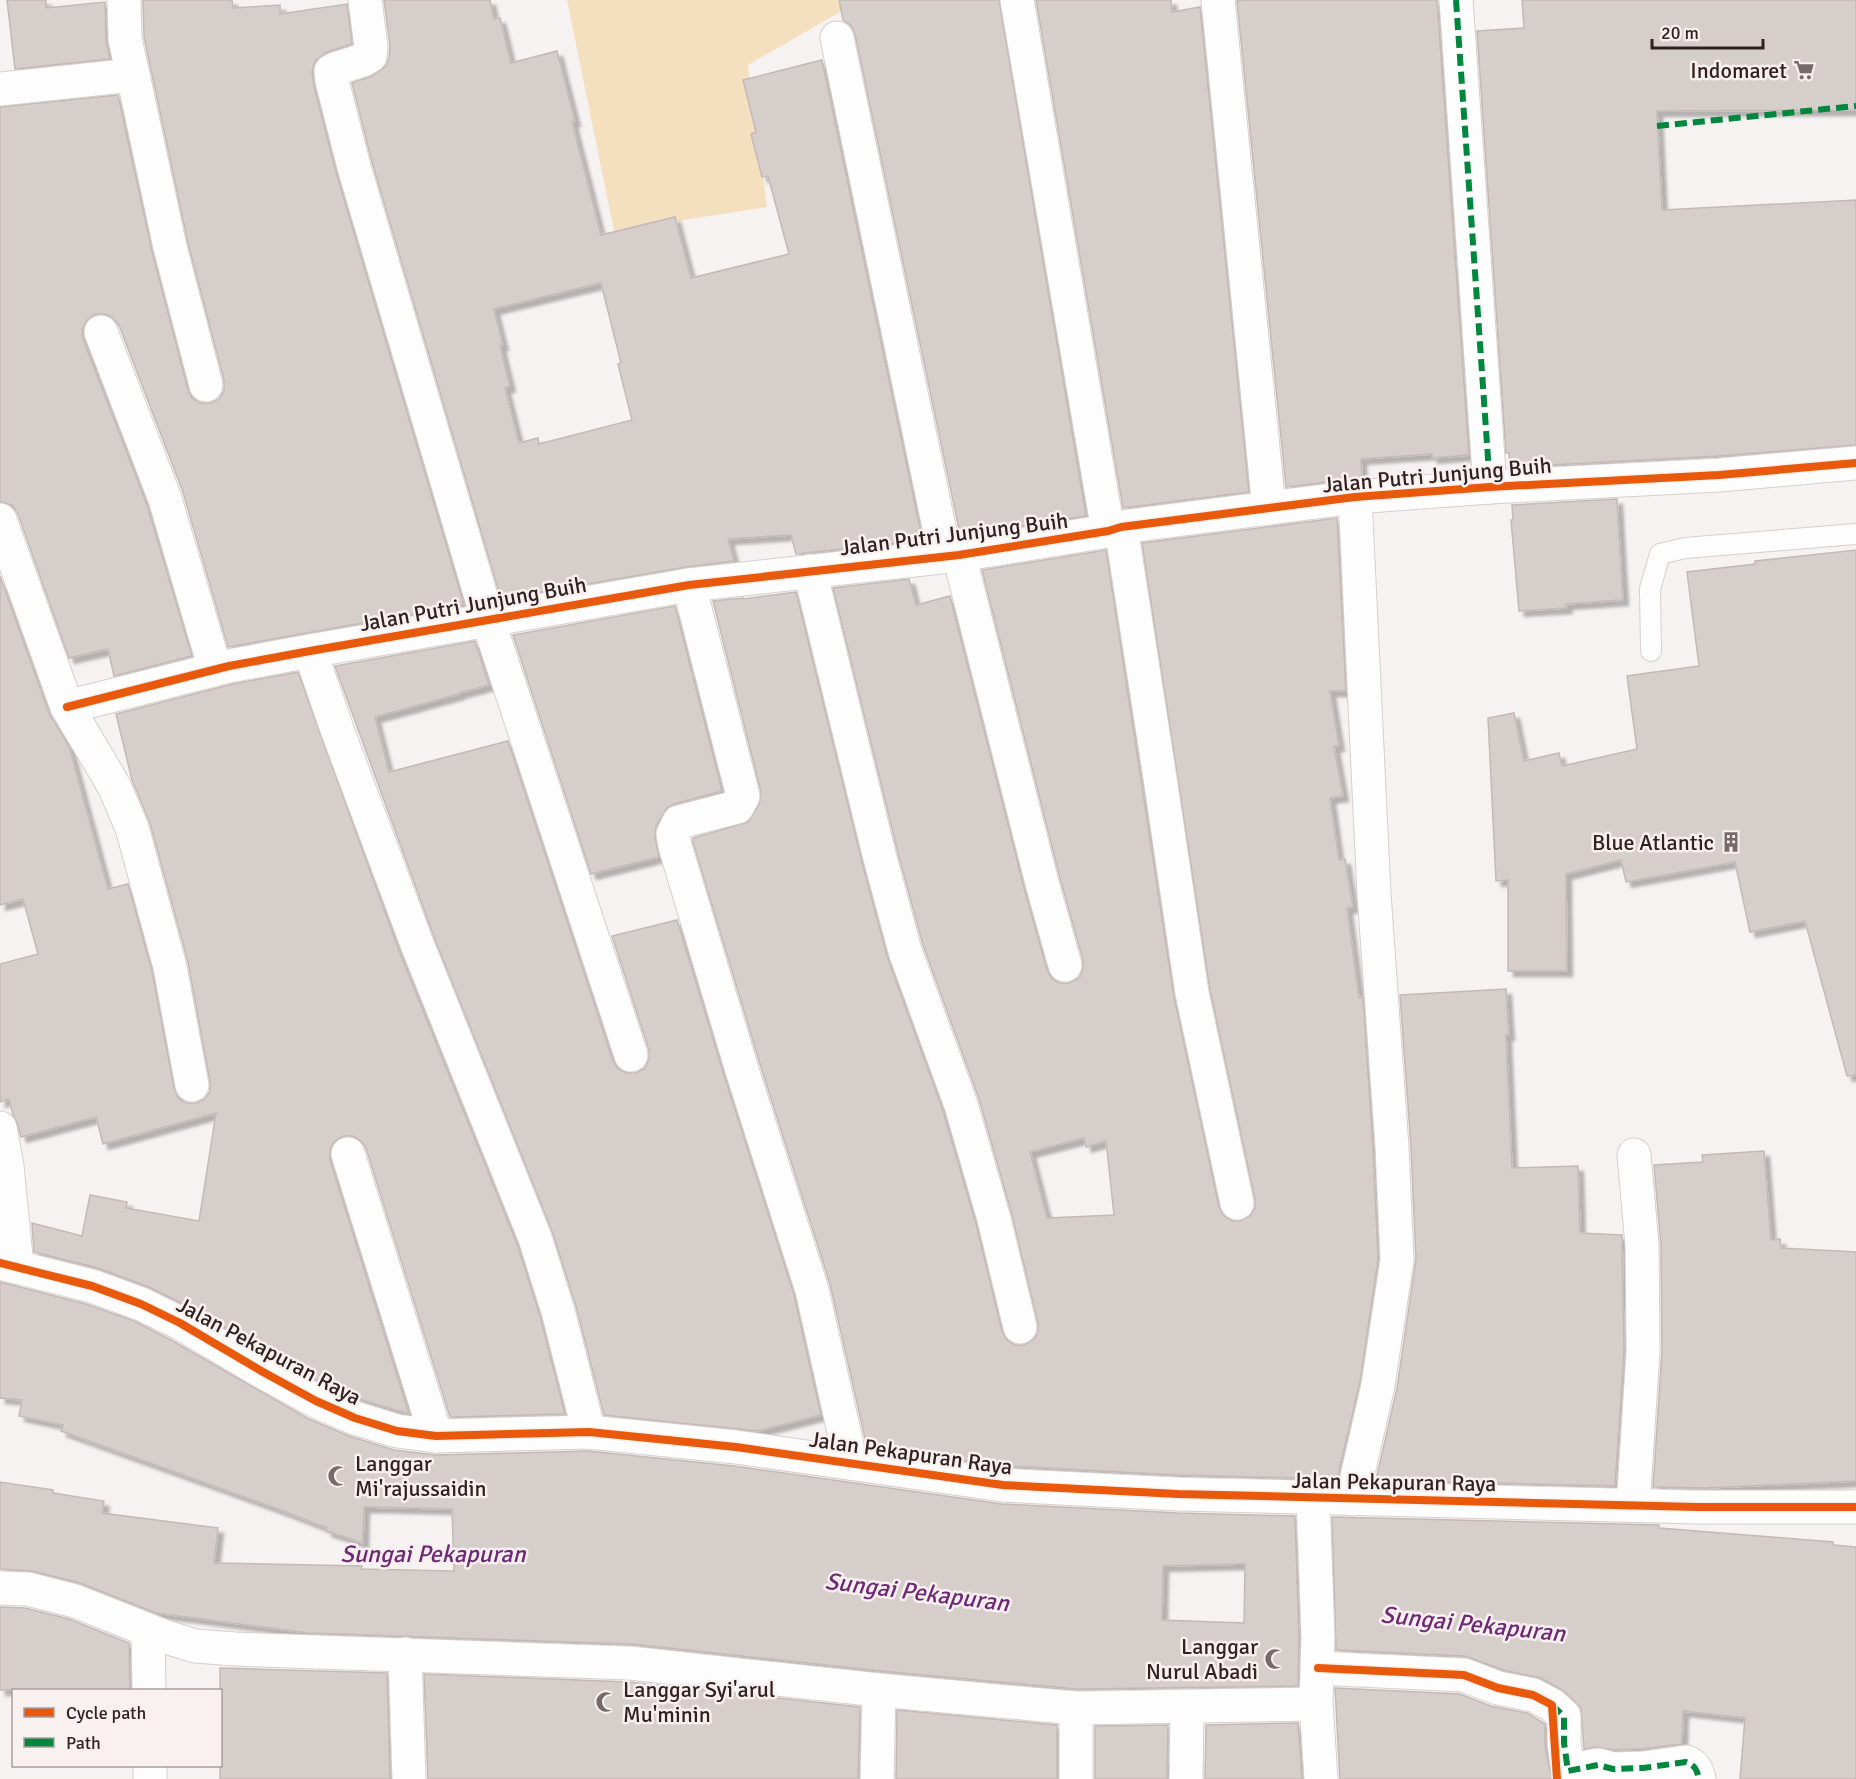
<svg xmlns="http://www.w3.org/2000/svg" width="1856" height="1779" font-family="Signika,sans-serif">
<defs>
<filter id="shadow"><feDropShadow dx="5.5" dy="5.5" stdDeviation="1.5" flood-color="#0004"/></filter>
</defs>
<rect width="100%" height="100%" fill="#f7f2f2"/>
<!-- green -->
<polygon fill="#f4e0be" points="567,0 845,0 847,8 748,65 767,207 614,231"/>
<!-- building -->
<g fill="#d6ceca" stroke="#c3bab7" stroke-width="1.5" fill-rule="evenodd" filter="url(#shadow)">
<polygon points="7,0 46,0 46,8 105,2 106,40 110,59 15,69"/>
<polygon points="143,0 232,0 233,8 280,5 280,14 347,4 352,44 327,52 315,61 312,72 314,86 336,172 464,605 228,647 183,492 119,325 112,317 105,314 95,314 86,321 82,330 83,339 147,505 192,656 114,676 108,649 69,658 18,514 12,505 0,502 0,107 118,95 152,251 188,390 192,398 200,403 210,403 219,399 224,391 224,380 188,243 144,37"/>
<path d="M384 0H490L494 19 500 18 511 63 557 51 575 121 572 122 601 235 675 217 691 278 789 254 768 176 762 177 751 134 756 132 743 80 822 60 922 538 908 542 796 554 791 535 728 539 734 561 686 567 501 599 372 162 352 83 372 76 386 66 389 58 390 45ZM601 283 621 363 618 364 632 420 539 444 538 438 519 443 505 388 510 386 500 346 503 345 494 309Z"/>
<polygon points="839,0 999,0 1086,516 964,535 962,528 959,529 855,34 851,25 843,20"/>
<polygon points="1036,0 1171,0 1172,12 1200,7 1249,492 1123,508"/>
<polygon points="1245,0 1437,0 1469,455 1432,458 1432,454 1361,459 1362,478 1286,487 1237,1"/>
<polygon points="1522,0 1856,0 1856,110 1657,111 1662,210 1856,200 1856,445 1718,456 1510,467 1509,453 1506,453 1477,31 1524,28"/>
<polygon points="1617,499 1623,600 1566,604 1567,608 1519,611 1511,520 1513,520 1512,505"/>
<path d="M1337 518 1346 691H1330L1339 746H1334L1343 796 1330 798 1339 860 1345 859 1353 907 1347 908 1359 998 1363 997 1373 1148 1378 1259 1360 1382 1337 1479 1179 1475 1005 1466 867 1447 830 1284 760 1064 693 842V838L748 822 759 805 761 792 713 601 743 598V599L796 592 862 862 887 956 943 1111 976 1224 1002 1331 1007 1340 1015 1345H1024L1033 1340 1038 1333V1323L1012 1215 979 1099 923 945 898 853 833 588 909 579 916 605 950 596 1024 888 1047 970 1052 979 1060 983H1069L1079 978 1083 969V960L1060 878 982 570 1106 550 1174 997 1219 1207 1224 1216 1232 1221H1240L1250 1216 1255 1208V1199L1210 990 1142 543ZM1084 1138 1086 1147 1106 1141 1114 1215 1047 1218 1030 1152Z"/>
<polygon points="1856,550 1856,1075 1847,1076 1805,921 1750,932 1735,862 1626,882 1621,860 1566,874 1567,971 1508,971 1508,880 1496,881 1488,718 1514,713 1524,761 1559,753 1562,766 1637,749 1627,676 1699,666 1687,572 1755,564 1755,561"/>
<polygon points="0,576 49,713 69,746 108,889 128,884 152,971 174,1088 178,1098 186,1103 196,1103 205,1099 210,1091 210,1082 188,962 150,823 132,780 116,714 233,684 298,672 399,951 517,1244 540,1316 565,1414 450,1417 366,1148 361,1141 353,1136 343,1136 335,1141 330,1149 330,1160 409,1414 362,1400 324,1384 189,1307 149,1287 98,1268 34,1252 32,1223 82,1236 90,1195 127,1202 126,1208 199,1221 216,1113 103,1144 96,1117 21,1137 18,1125 13,1115 9,1099 0,1102 0,964 38,954 23,899 0,905"/>
<polygon points="675,606 722,791 674,804 667,808 656,826 655,837 659,857 591,874 513,635"/>
<polygon points="475,641 489,685 459,693 459,694 375,717 389,772 508,741 613,1061 618,1069 627,1073 636,1073 645,1068 649,1059 649,1050 612,936 677,920 724,1075 794,1295 821,1415 758,1431 604,1415 576,1306 552,1231 434,937 335,666"/>
<polygon points="1506,989 1509,1035 1506,1035 1512,1168 1578,1166 1580,1233 1622,1235 1624,1351 1615,1486 1376,1480 1397,1388 1416,1259 1411,1146 1400,995"/>
<polygon points="1764,1151 1771,1240 1780,1239 1781,1248 1856,1252 1856,1481 1705,1488 1653,1487 1662,1352 1661,1245 1654,1165 1703,1162 1702,1155"/>
<path d="M0 1282 86 1304 134 1321 171 1340 307 1418 349 1436 394 1450 436 1455 588 1451 734 1466 1002 1504 1178 1513 1295 1516 1299 1637 1298 1686 1077 1689 881 1671 632 1644 308 1633 156 1613 80 1583 32 1571 0 1569V1482L53 1490V1493L104 1501 102 1513 218 1528 214 1563 362 1566 361 1569 454 1571 452 1509 364 1507 363 1543 326 1531 327 1528 278 1509 61 1431 63 1425 19 1416 22 1400 0 1398ZM1245 1564 1244 1623 1162 1620 1163 1566Z"/>
<polygon points="1332,1517 1659,1525 1659,1528 1833,1542 1833,1545 1856,1547 1856,1779 1740,1779 1745,1718 1683,1711 1682,1744 1641,1749 1615,1750 1595,1747 1584,1749 1581,1708 1564,1691 1541,1678 1503,1670 1465,1656 1336,1650"/>
<polygon points="0,1607 25,1608 69,1619 129,1643 130,1690 0,1690"/>
<polygon points="220,1668 387,1673 390,1779 220,1779"/>
<polygon points="424,1674 629,1682 860,1707 858,1779 428,1779"/>
<polygon points="1335,1688 1460,1694 1491,1706 1527,1713 1545,1724 1545,1746 1552,1779 1340,1779"/>
<polygon points="897,1710 1057,1725 1057,1779 896,1779"/>
<polygon points="1298,1723 1302,1779 1205,1779 1206,1725"/>
<polygon points="1168,1725 1167,1779 1095,1779 1095,1726"/>
</g>
<g fill="none" stroke-linecap="round" stroke-linejoin="round">
<!-- lane casing -->
<g stroke="#d7cecd" stroke-width="22">
<polyline id="lane" points="1651,651 1650,589 1660,554 1685,548 1856,534"/>
</g>
<!-- street casing -->
<g stroke="#d7cecd" stroke-width="35">
<g id="street">
<polyline points="124,0 125,39 133,75"/>
<polyline points="365,0 371,47 370,56 363,60 335,69 331,71 332,81 354,167 488,620 631,1055"/>
<polyline points="1017,0 1108,531"/>
<polyline points="1218,0 1269,508"/>
<polyline points="1456,0 1490,487"/>
<polyline points="837,38 945,556"/>
<polyline points="0,89 133,75 170,247 206,385"/>
<polyline points="101,332 165,499 215,669"/>
<polyline points="0,520 67,707 100,762 115,788 132,828 170,967 192,1085"/>
<polyline points="1121,527 1160,778 1192,993 1237,1203"/>
<polyline points="959,555 1042,883 1065,965"/>
<polyline points="810,571 880,858 905,951 961,1105 994,1219 1020,1327"/>
<polyline points="689,585 743,796 737,807 679,822 673,834 675,846 742,1070 812,1290 851,1463"/>
<polyline points="310,651 338,732 417,944 535,1238 558,1311 589,1432"/>
<polyline points="67,707 229,666 310,651 689,585 959,555 1108,531 1121,527 1355,497 1490,487 1719,475 1856,463"/>
<polyline points="0,1128 7,1166 17,1267"/>
<polyline points="348,1154 436,1436"/>
<polyline points="1313,1498 1318,1637 1316,1704 1321,1779"/>
<polyline points="1352,1499 1378,1385 1397,1260 1392,1147 1374,894 1355,497"/>
<polyline points="1633,1505 1643,1352 1642,1245 1634,1155"/>
<polyline points="0,1588 28,1589 75,1601 166,1637 195,1646 235,1649 630,1663 879,1690 1076,1708 1316,1704"/>
<polyline points="148,1630 149,1690"/>
<polyline points="405,1654 409,1779"/>
<path d="M1318 1668 1464 1675 1498 1688 1533 1695 1552 1705 1564 1716V1743L1568 1771 1598 1765 1613 1769 1643 1768 1686 1762C1695 1765 1697 1770 1699 1779"/>
<polyline points="1076,1708 1076,1779"/>
<polyline points="150,1766 150,1779"/>
<polyline points="877,1779 879,1690"/>
<polyline points="1186,1779 1187,1707"/>
</g>
</g>
<!-- secondary casing -->
<g stroke="#d7cecd" stroke-width="35">
<polyline id="secondary" points="0,1263 92,1286 141,1304 180,1323 263,1372 316,1401 355,1418 397,1431 436,1436 589,1432 736,1447 1003,1485 1178,1494 1697,1507 1856,1507"/>
</g>
<!-- lane -->
<use href="#lane" stroke="#fefdfd" stroke-width="20"/>
<!-- street -->
<use href="#street" stroke="#fefdfd" stroke-width="33"/>
<!-- secondary -->
<use href="#secondary" stroke="#fefdfd" stroke-width="33"/>
<!-- quiet -->
<g stroke="#00873e" stroke-width="6" stroke-dasharray="12 6" stroke-linecap="butt">
<polyline points="1456,0 1490,487"/>
<polyline points="1657,126 1856,106"/>
<path d="M1552 1705 1564 1716V1743L1568 1771 1598 1765 1613 1769 1643 1768 1686 1762C1695 1765 1697 1770 1699 1779"/>
</g>
<!-- cycleway casing -->
<g stroke="#f9f1f0" stroke-width="11">
<g id="cycleway">
<polyline points="67,707 229,666 310,651 689,585 959,555 1108,531 1121,527 1355,497 1490,487 1719,475 1856,463"/>
<polyline points="0,1263 92,1286 141,1304 180,1323 263,1372 316,1401 355,1418 397,1431 436,1436 589,1432 736,1447 1003,1485 1178,1494 1697,1507 1856,1507"/>
<polyline points="1318,1668 1464,1675 1498,1688 1533,1695 1552,1705 1557,1779"/>
</g>
</g>
<!-- cycleway -->
<use href="#cycleway" stroke="#e8590c" stroke-width="8"/>
</g>
<!-- icons -->
<defs>
<g id="supermarket-bare" transform="scale(1.62)"><path d="M-6-5.5h2.5l.6 2H6L4.5 2H-2.5L-4.4-4H-6ZM-1.5 3.2a1.3 1.3 0 1 0 .1 0ZM3 3.2a1.3 1.3 0 1 0 .1 0Z" fill="#766b6a" stroke="#f9f1f0" stroke-width="2.5" paint-order="stroke"/></g>
<g id="building-bare" transform="scale(1.62)"><path d="M-4-6H4V6H1V3H-1V6H-4ZM-2.5-4.3h1.7v1.8h-1.7ZM.8-4.3h1.7v1.8H.8ZM-2.5-1h1.7V.8h-1.7ZM.8-1h1.7V.8H.8Z" fill="#766b6a" stroke="#f9f1f0" stroke-width="2.5" paint-order="stroke"/></g>
<g id="mosque-bare" transform="scale(1.62)"><path d="M3.5-4.9A6 6 0 1 0 3.5 4.9A5 5 0 1 1 3.5-4.9Z" fill="#766b6a" stroke="#f9f1f0" stroke-width="2.5" paint-order="stroke"/></g>
</defs>
<g fill-rule="evenodd">
<use href="#supermarket-bare" x="1804" y="70"/>
<use href="#building-bare" x="1731" y="842"/>
<use href="#mosque-bare" x="338" y="1476"/>
<use href="#mosque-bare" x="1275" y="1659"/>
<use href="#mosque-bare" x="606" y="1702"/>
</g>
<g text-anchor="middle" dominant-baseline="central" stroke-width="5" stroke-linejoin="round" paint-order="stroke">
<!-- poi labels -->
<g font-size="22" fill="#312221" stroke="#f9f1f0" text-anchor="end">
<text x="1787" y="70">Indomaret</text>
<text x="1714" y="842">Blue Atlantic</text>
<text x="355" y="1463" text-anchor="start">Langgar<tspan x="355" dy="25">Mi'rajussaidin</tspan></text>
<text x="1258" y="1646">Langgar<tspan x="1258" dy="25">Nurul Abadi</tspan></text>
<text x="623" y="1689" text-anchor="start">Langgar Syi'arul<tspan x="623" dy="25">Mu'minin</tspan></text>
</g>
<!-- street labels -->
<g font-size="22" fill="#312221" stroke="#f9f1f0">
<text transform="translate(1437 475) rotate(-5)">Jalan Putri Junjung Buih</text>
<text transform="translate(954 534) rotate(-7)">Jalan Putri Junjung Buih</text>
<text transform="translate(473 604) rotate(-10)">Jalan Putri Junjung Buih</text>
<text transform="translate(269 1351) rotate(28)">Jalan Pekapuran Raya</text>
<text transform="translate(911 1453) rotate(8)">Jalan Pekapuran Raya</text>
<text transform="translate(1394 1482) rotate(1)">Jalan Pekapuran Raya</text>
</g>
<!-- water labels -->
<g font-size="24" font-style="italic" fill="#702777" stroke="#f9f1f0">
<text x="433" y="1554">Sungai Pekapuran</text>
<text transform="translate(917 1592) rotate(7)">Sungai Pekapuran</text>
<text transform="translate(1473 1624) rotate(6)">Sungai Pekapuran</text>
</g>
</g>
<!-- legend -->
<rect x="12" y="1689" width="210" height="78" fill="#f9f1f0" stroke="#a99e9d" stroke-width="1.5"/>
<rect x="24" y="1708" width="30" height="9" fill="#e8590c" stroke="#a99e9d" stroke-width="1.5"/>
<text x="66" y="1719" font-size="18" fill="#312221">Cycle path</text>
<rect x="24" y="1738" width="30" height="9" fill="#00873e" stroke="#a99e9d" stroke-width="1.5"/>
<text x="66" y="1749" font-size="18" fill="#312221">Path</text>
<!-- scale -->
<path d="M1652 39v9h111v-9" fill="none" stroke="#312221" stroke-width="3"/>
<text x="1661" y="39" font-size="18" fill="#312221" stroke="#f9f1f0" stroke-width="4.5" paint-order="stroke">20 m</text>
</svg>
